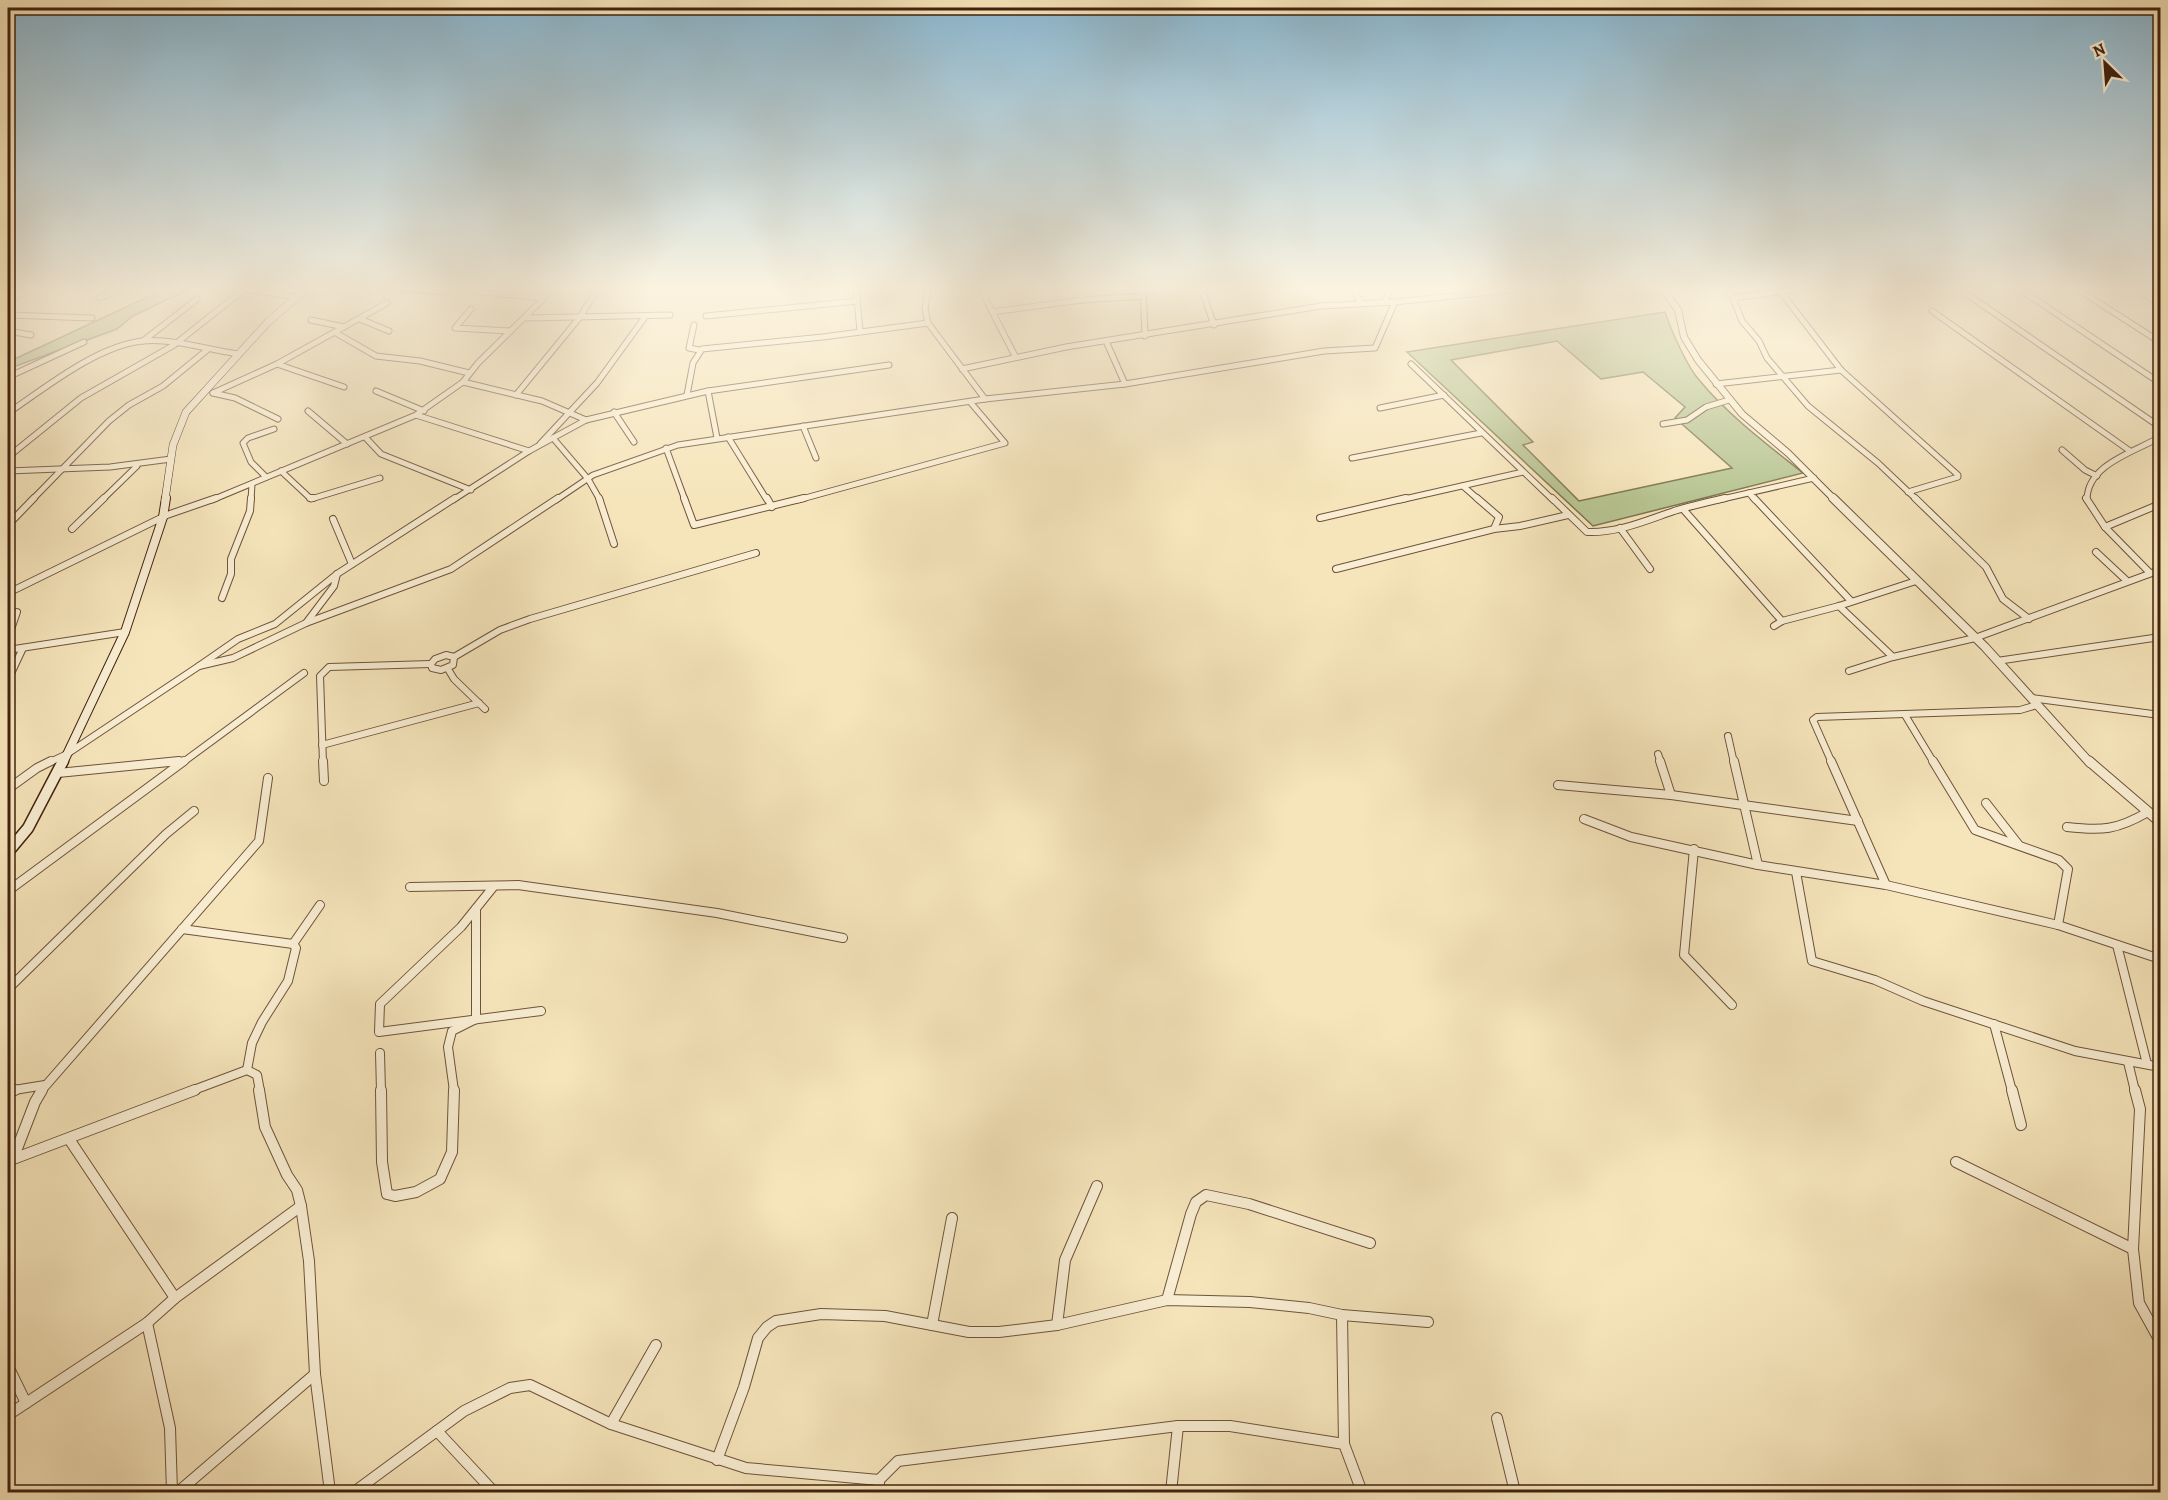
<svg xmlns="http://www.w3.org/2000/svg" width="2168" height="1500" font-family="Alegreya,serif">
<rect width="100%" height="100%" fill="#f6e5bb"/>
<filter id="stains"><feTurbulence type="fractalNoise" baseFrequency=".00333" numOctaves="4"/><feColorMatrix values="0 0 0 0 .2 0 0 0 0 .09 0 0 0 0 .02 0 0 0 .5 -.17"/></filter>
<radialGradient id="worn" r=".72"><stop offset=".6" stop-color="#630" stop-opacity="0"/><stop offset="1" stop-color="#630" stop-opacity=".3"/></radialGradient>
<!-- green -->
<g fill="#b8c593" stroke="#7d7451" stroke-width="1.5" fill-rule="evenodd">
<polygon points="167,288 191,288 133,316 117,329 8,369 8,362"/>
<polygon points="349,288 466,288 447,295"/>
<path d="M1665 312C1671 330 1687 367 1700 381 1729 416 1768 445 1803 473L1593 526 1407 352ZM1557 341 1601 379 1643 372 1685 407 1675 418 1732 468 1579 501 1523 445 1533 442 1451 360Z"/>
</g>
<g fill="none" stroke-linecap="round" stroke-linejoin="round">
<!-- minor-far3 casing -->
<g stroke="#6f533a" stroke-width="7">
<g id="minor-far3">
<polyline points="856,288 860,331"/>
<polyline points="928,288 925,309 928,323 985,399"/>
<polyline points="980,288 1015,356"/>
<polyline points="1081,288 1082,300"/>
<polyline points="1143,288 1145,336"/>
<polyline points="1201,288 1214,325"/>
<polyline points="1353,288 1361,303"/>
<polyline points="1725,288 1733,298 1742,321 1759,341 1767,358 1808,406 1878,463 1917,500"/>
<polyline points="1958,288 2160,427"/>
<polyline points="2018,288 2160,383"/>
<polyline points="2076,288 2160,342"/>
<polyline points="2136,288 2160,305"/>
<polyline points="245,289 297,297"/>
<polyline points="472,291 543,298 553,288"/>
<polyline points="1781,292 1841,370 1958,475 1958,477 1908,492"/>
<polyline points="99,298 128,288"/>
<polyline points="1733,298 1808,288"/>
<polyline points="8,301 30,288"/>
<polyline points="1385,302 1390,288"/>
<polyline points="471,309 455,328 510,331"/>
<polyline points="1932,311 2130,451"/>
<polyline points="992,312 1082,300 1144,296"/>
<polyline points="8,315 92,318"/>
<polyline points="706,316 858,301"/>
<polyline points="526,318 670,315"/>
<polyline points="360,319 389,331"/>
<polyline points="311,320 344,327"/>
<polyline points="694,325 689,348 699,350"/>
<polyline points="8,331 31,335"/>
<polyline points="336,333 376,356 420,361 469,373"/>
<polyline points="143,341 197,299"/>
<polyline points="1106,341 1125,384"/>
<polyline points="277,364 344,387"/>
<polyline points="1411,364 1553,500"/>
<polyline points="962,369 1066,347 1321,306 1395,302 1531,288"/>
<polyline points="8,377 84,342"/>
<polyline points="463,382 542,401 586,420"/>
<polyline points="1716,384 1841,370"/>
<polyline points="376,391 424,411"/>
<polyline points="708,391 717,438"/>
<polyline points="213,393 277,364 387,303"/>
<polyline points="213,393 235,398 278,419"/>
<polyline points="516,395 580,317 598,288"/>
<polyline points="687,395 693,363 702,349 823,337 928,323"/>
<polyline points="1380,408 1444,395"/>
<polyline points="308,411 347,444"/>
<polyline points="614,412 634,442"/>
<path d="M8 413C45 388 97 346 142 341 174 338 208 350 239 354"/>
<polyline points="416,415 529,451"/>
<polyline points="1663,424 1687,420 1706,407 1729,400"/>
<polyline points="803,426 816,458"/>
<polyline points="365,437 381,454 471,490"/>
<polyline points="728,437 767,500"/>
<polyline points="553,438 588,479 600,500"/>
<polyline points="540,444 597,383 645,317"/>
<polyline points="666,448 685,500"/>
<polyline points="2062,450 2085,470 2097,476"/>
<polyline points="8,457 81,398 174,345 246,288"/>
<polyline points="1352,458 1481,433"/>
<polyline points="8,471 110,467 171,459"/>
<polyline points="281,471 311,499 380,478"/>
<polyline points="266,477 251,462 243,443 248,438 274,429"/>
<polyline points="1463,486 1479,500"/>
<polyline points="1749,493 1755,500"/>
<polyline points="32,500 109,421 129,405 163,386 207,350"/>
<polyline points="102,500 137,466"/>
<polyline points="212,500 416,415 463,382 478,363 543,299"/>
<polyline points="251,500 252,484"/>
<polyline points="453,500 529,451 586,420 708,391 889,365"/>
<polyline points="556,500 593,475 678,445 985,399 1125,384 1324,351 1375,348 1395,302"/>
<polyline points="798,500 1005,443 971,403"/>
<polyline points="1400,500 1523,472"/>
<polyline points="1718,500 1814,478"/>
<path d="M2087 500C2087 464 2135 452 2160 437"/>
</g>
</g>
<!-- minor-far2 casing -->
<g stroke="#6f533a" stroke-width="8">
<g id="minor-far2">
<polyline points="310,498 313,498"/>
<polyline points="599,498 614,544"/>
<polyline points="684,498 694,525 804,498"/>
<polyline points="767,498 772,507"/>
<path d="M1552 498 1587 532C1618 533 1645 521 1674 511 1691 506 1708 502 1725 498"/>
<polyline points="1754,498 1851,601"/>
<polyline points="1915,498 1986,567 2003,599 2029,619"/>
<polyline points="2086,498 2105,527 2150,573"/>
<polyline points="1683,509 1782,621"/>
<polyline points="1320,518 1406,498"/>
<polyline points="333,519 352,564"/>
<polyline points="8,525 34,498"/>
<polyline points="2105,527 2160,504"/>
<polyline points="1620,528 1650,569"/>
<polyline points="72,529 104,498"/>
<polyline points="1494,529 1520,526 1568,515"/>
<polyline points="2096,552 2126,580"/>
<polyline points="1336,569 1494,529 1499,517 1477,498"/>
<polyline points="8,593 167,515 216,498"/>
<polyline points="222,598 231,574 231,559 250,511 251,498"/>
<polyline points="1839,606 1893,657 1975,638 2160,570"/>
<polyline points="306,623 451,569 558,498"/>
<polyline points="1774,626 1782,621 1839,606 1916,581"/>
<polyline points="8,638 17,612"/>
<polyline points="8,650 125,632"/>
<polygon points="446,655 454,657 453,665 441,670 432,668 431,664 435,659"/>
<polyline points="454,657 500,630 530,619 756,553"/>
<polyline points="1997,661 2160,637"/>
<polyline points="199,666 238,639 275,624 337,574 455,498"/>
<polyline points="448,669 454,679 485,709"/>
<polyline points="1849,671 1893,657"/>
<polyline points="8,680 23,648"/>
<polyline points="2031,698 2160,715"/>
<polyline points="1905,715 1934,763"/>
<polyline points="1728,736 1734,763"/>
<polyline points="322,745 479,703"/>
<polyline points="1658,754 1661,763"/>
<polyline points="48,763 67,754 199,666 233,658 306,623 334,586 337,574"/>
<polyline points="163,763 184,761"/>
<polyline points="182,763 304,673"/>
<polyline points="323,763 320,676 329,667 431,664"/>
<polyline points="1832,763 1813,720 1817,717 2020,710 2037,705"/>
</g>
</g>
<!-- minor-far1 casing -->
<g stroke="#6f533a" stroke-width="10">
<g id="minor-far1">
<polyline points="323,761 324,781"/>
<polyline points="1660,761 1671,795"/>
<polyline points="1734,761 1758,865"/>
<polyline points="1831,761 1886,885"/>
<polyline points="1933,761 1975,830 2059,860 2068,869 2058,925"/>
<polyline points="58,773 179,761"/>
<polyline points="1558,785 1671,795 1858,821"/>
<polyline points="8,789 37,768 51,761"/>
<polyline points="1986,803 2018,844"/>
<polyline points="1584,819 1631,837 1758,865 1886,885 2058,925 2160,959"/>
<path d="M2067 827C2102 831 2117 830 2148 812"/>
<polyline points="1694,849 1684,955 1732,1005"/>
<polyline points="1796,872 1812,961 1875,980 1923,1001 2075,1051 2160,1067"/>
<polyline points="494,886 461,927 380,1004 379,1032 541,1011"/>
<polyline points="410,887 518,885 717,913 843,938"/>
<polyline points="8,891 184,761"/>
<polyline points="182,929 293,944"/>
<polyline points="2117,945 2147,1064"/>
<polyline points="8,989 166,834 194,811"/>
<polyline points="1994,1024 2012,1091"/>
<polyline points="380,1053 381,1091"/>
<polyline points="2128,1062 2135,1091"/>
<polyline points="8,1091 45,1085"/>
<polyline points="41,1091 259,841 268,778"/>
<polyline points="191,1091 247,1070"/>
<polyline points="260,1091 257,1075 247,1070 252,1043 262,1022 288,981 296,948 293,944 320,905"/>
<polyline points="454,1091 448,1047 452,1031 476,1019 476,909"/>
</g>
</g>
<!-- minor casing -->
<g stroke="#6f533a" stroke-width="12">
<g id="minor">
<polyline points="259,1090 265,1127 287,1175 297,1190 301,1206 309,1261 315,1374 330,1492"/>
<polyline points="381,1090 382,1162 387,1194 395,1196 416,1192 440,1179 452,1152 454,1090"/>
<polyline points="2012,1090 2021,1125"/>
<polyline points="2135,1090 2140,1109 2133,1249 2139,1303 2160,1341"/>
<polyline points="8,1091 15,1090"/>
<polyline points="69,1139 175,1298"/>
<polyline points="13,1159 35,1102 42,1090"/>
<polyline points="8,1161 195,1090"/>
<polyline points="1956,1162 2133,1249"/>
<polyline points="1167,1300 1191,1214 1196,1202 1206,1195 1249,1204 1370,1243"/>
<polyline points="1342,1315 1344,1444"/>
<polyline points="147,1323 170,1428 172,1492"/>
<polyline points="932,1325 952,1218"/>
<polyline points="1057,1325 1065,1260 1097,1186"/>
<polyline points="8,1366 26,1403"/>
<polyline points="8,1415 147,1323 175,1298 301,1206"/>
<polyline points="1497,1418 1515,1492"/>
<polyline points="611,1424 656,1345"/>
<polyline points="437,1431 494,1492"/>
<polyline points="717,1460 744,1387 758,1338 767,1327 776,1321 821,1314 885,1316 969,1332 999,1332 1057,1325 1167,1300 1250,1302 1309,1308 1342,1315 1428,1322"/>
<polyline points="879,1480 879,1492"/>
<polyline points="178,1492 315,1374"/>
<polyline points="354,1492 464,1411 510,1388 530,1385 611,1424 746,1468 879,1480 898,1461 1178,1426 1230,1426 1344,1444 1362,1492"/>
<polyline points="1171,1492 1178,1426"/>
</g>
</g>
<!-- tertiary-far2 casing -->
<g stroke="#6f533a" stroke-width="8">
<polyline id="tertiary-far2" points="1662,288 1678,310 1684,337 1698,360 1742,414 1788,453 1835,500"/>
</g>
<!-- tertiary-far1 casing -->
<g stroke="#6f533a" stroke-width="10">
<polyline id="tertiary-far1" points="1833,498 1985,647 2090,763"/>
</g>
<!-- tertiary casing -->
<g stroke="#6f533a" stroke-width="11">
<polyline id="tertiary" points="2089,761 2160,822"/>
</g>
<!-- secondary-far2 casing -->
<g stroke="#42220f" stroke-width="8">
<polyline id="secondary-far2" points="165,500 173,445 186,412 268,322 307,288"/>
</g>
<!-- secondary-far1 casing -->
<g stroke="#42220f" stroke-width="10">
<polyline id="secondary-far1" points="63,763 125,632 163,517 166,498"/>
</g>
<!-- secondary casing -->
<g stroke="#42220f" stroke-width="13">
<polyline id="secondary" points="8,852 28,828 63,761"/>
</g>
<!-- minor-far3 -->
<use href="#minor-far3" stroke="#f9eed3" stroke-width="5"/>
<!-- minor-far2 -->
<use href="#minor-far2" stroke="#f9eed3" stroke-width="6"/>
<!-- minor-far1 -->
<use href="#minor-far1" stroke="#f9eed3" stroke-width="8"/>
<!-- minor -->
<use href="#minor" stroke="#f9eed3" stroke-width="10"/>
<!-- tertiary-far2 -->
<use href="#tertiary-far2" stroke="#f9eed3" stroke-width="6"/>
<!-- tertiary-far1 -->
<use href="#tertiary-far1" stroke="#f9eed3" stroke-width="8"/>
<!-- tertiary -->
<use href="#tertiary" stroke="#f9eed3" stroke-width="9"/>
<!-- secondary-far2 -->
<use href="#secondary-far2" stroke="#f9eed3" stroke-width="7"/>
<!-- secondary-far1 -->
<use href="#secondary-far1" stroke="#f9eed3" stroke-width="8"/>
<!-- secondary -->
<use href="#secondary" stroke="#f9eed3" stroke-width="10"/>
</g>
<!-- sky -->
<linearGradient id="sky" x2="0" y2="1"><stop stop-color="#8ab8d2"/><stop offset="0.58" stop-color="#fbf3e0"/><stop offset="1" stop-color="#fbf3e0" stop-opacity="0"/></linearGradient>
<rect width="2168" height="498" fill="url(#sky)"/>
<!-- margin -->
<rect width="2168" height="1500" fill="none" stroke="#f6e5bb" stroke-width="30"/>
<rect x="9" y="9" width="2150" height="1482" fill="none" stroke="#42220f" stroke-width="3"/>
<rect x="15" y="15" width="2138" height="1470" fill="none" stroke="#42220f" stroke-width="1.5"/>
<!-- north arrow -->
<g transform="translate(2105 63) rotate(335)" stroke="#f9eed3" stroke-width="4.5" paint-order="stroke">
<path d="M0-4.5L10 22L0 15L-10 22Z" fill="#42220f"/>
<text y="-9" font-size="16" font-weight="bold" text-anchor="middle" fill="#42220f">N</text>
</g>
<rect width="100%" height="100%" filter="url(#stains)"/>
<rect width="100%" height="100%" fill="url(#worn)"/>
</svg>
